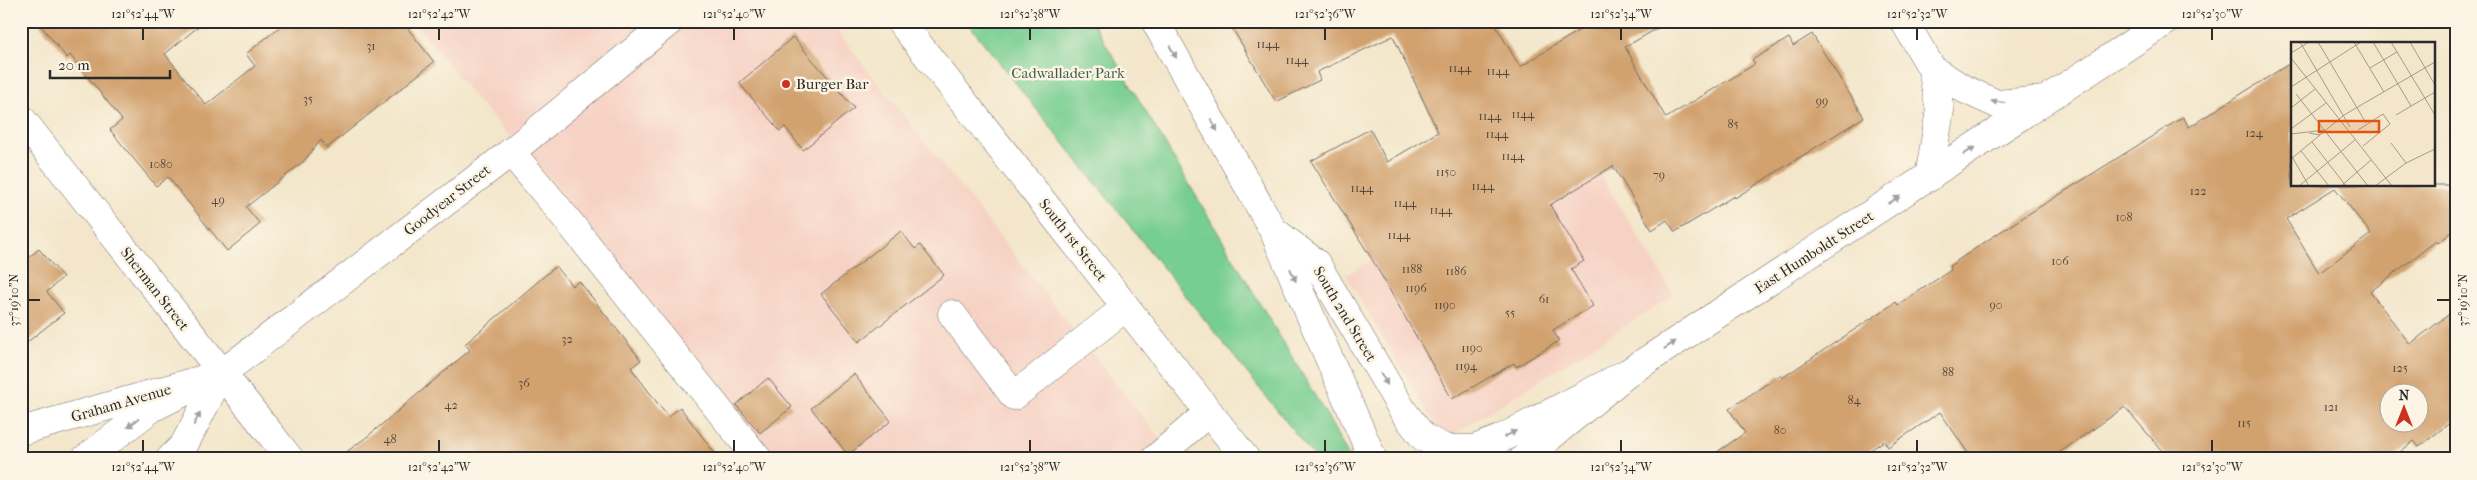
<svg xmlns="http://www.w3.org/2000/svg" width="2477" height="480" font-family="'IM FELL French Canon',serif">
<rect width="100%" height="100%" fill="#fcf5e5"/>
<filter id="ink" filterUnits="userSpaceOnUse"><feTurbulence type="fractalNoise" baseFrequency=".02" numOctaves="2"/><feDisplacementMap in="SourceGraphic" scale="10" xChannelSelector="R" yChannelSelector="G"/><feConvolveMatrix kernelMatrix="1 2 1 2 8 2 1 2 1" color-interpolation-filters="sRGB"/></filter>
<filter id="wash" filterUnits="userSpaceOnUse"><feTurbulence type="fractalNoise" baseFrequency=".0096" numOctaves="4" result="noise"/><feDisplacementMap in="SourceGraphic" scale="20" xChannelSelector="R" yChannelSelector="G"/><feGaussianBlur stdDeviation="1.12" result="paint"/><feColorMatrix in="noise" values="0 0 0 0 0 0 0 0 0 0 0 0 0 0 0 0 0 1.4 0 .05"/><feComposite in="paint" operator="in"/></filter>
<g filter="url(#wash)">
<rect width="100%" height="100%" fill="#f3e6ca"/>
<!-- built -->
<g fill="#f6d2c4">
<polygon points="414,21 829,21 1176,459 774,459 552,182 475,98"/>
<polygon points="1577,137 1674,295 1444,440 1346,275"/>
</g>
<!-- green -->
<polygon fill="#77ce92" stroke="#517c5e" points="966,21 1092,21 1327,416 1350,459 1316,459"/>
<g id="blocks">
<!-- building -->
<g fill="#d1a16e" fill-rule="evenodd">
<polygon points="37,21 205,21 165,54 206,105 255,66 246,54 287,21 402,21 434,62 327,148 321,140 303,162 246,207 260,224 227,251 168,177 156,186 110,130 122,120 70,55 67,58"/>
<polygon points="1228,21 1493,21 1520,67 1594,21 1670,21 1625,47 1666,118 1755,64 1752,60 1789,38 1793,46 1812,34 1864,117 1735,198 1734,196 1675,232 1667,220 1652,230 1613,166 1550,205 1584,261 1571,269 1593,306 1553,330 1559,341 1516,367 1514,363 1452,399 1373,261 1311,161 1370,129 1387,162 1438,132 1393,36 1317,72 1320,80 1276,102"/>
<polygon points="793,37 854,108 803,150 785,127 780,131 739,83"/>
<path d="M2292 62V185H2456V229L2438 243 2436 241 2370 292 2410 344 2456 309V418L2419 447 2414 441 2391 459H2169L2125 407 2050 459H1972L1940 412 1888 447 1884 441 1857 459H1707L1745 433 1729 409 1780 375 1782 378 1896 302 1898 305 1951 270 1949 266 2003 230 2183 117 2189 127ZM2335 188 2371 234 2319 273 2286 219ZM2390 392H2420V422H2390Z"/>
<polygon points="901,231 915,249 920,245 944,275 859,342 821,294"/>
<polygon points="39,249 63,277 47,292 64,313 21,347 21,260 23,262"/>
<polygon points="556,266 572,286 579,281 641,360 631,368 668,417 680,407 719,459 337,459 368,436 470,350 465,344"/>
<polygon points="854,374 891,421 848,455 811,408"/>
<polygon points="768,378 792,407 760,433 736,405"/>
</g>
</g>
</g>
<g filter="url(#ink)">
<use href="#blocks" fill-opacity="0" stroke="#716c63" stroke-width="1"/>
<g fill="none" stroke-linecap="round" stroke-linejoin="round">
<!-- minor casing -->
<g stroke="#716c63" stroke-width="29">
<g id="minor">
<polyline points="1155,21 1273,230 1316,263 1403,411 1423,437 1446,449 1474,449 1500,439 1629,372 2166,21"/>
<polyline points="1904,21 1932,69 1940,110 1929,178"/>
<polyline points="1932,69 1964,89 1997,104 2045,100"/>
<polyline points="21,118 290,459"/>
<polyline points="511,152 557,207 758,459"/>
<polyline points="952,314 1014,396 1126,307"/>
<polyline points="85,459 152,408 186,391"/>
<polyline points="1155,459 1209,412"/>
</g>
</g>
<!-- major casing -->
<g stroke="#716c63" stroke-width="29">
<g id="major">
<polyline points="900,21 1246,459"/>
<polyline points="1273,230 1373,459"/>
<polyline points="21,431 221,374"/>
<polyline points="170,459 184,445 221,374 511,152 670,21"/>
<polyline points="1523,459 1629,372"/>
</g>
</g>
<!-- minor -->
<use href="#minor" stroke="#fff" stroke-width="28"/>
<!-- major -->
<use href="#major" stroke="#fff" stroke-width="28"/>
</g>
<!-- one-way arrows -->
<defs><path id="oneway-solid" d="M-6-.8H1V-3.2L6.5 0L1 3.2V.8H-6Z" transform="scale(1.25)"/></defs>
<g fill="#a0a0a0">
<use href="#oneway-solid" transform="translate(1173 52) rotate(61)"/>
<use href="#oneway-solid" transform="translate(1998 102) rotate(-173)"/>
<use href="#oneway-solid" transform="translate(1214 125) rotate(61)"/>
<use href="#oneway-solid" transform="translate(1969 151) rotate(-33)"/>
<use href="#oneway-solid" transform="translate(1894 200) rotate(-33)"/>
<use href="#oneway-solid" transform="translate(1293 275) rotate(66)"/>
<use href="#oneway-solid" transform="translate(1670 345) rotate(-33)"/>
<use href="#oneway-solid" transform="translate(1384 379) rotate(60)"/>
<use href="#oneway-solid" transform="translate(197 419) rotate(-62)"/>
<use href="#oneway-solid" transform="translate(133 423) rotate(144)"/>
<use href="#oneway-solid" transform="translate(1510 434) rotate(-27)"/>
</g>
</g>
<!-- ticks -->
<path fill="none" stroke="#2b2b2b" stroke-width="2" d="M143 28V40M439 28V40M734 28V40M1030 28V40M1325 28V40M1621 28V40M1917 28V40M2212 28V40M28 300H40M2437 300H2450M143 440V452M439 440V452M734 440V452M1030 440V452M1325 440V452M1621 440V452M1917 440V452M2212 440V452"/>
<!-- markers -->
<circle fill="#c8321e" stroke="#fcf5e5" stroke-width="2" cx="786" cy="84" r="5"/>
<g text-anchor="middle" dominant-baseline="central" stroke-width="5" stroke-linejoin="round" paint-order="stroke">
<!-- number labels -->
<g font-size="12" fill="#54483c">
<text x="1268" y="44">1144</text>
<text x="371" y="46">31</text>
<text x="1297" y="60">1144</text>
<text x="1460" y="68">1144</text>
<text x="1498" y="71">1144</text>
<text x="308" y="99">35</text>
<text x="1822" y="101">99</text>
<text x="1523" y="114">1144</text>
<text x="1490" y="116">1144</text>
<text x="1733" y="124">85</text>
<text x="2254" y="133">124</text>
<text x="1497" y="134">1144</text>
<text x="1513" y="156">1144</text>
<text x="161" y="164">1080</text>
<text x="1446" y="172">1150</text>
<text x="1659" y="175">79</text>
<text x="1483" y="186">1144</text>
<text x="1362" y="188">1144</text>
<text x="2198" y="191">122</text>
<text x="218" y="200">49</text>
<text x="1405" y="203">1144</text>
<text x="1441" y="210">1144</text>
<text x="2124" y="217">108</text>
<text x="1399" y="235">1144</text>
<text x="2060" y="261">106</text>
<text x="1412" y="269">1188</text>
<text x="1456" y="271">1186</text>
<text x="1416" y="288">1196</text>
<text x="1544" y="299">61</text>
<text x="1445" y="305">1190</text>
<text x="1996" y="305">90</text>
<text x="1510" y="313">55</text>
<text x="567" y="339">32</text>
<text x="1472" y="348">1190</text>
<text x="1466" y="366">1194</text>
<text x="2400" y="368">125</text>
<text x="1948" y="372">88</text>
<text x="524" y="383">36</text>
<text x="1854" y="400">84</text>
<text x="451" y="405">42</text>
<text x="2331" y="407">121</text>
<text x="2244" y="423">115</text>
<text x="1780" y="430">80</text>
<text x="390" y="439">48</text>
</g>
<!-- park labels -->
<g font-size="15" fill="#425c4a" stroke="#fcf5e5">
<text x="1068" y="73">Cadwallader Park</text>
</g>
<!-- poi labels -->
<g font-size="15" fill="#2b2b2b" stroke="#fcf5e5" text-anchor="start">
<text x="796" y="84">Burger Bar</text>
</g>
<!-- street labels -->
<g font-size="15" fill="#2b2b2b" stroke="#fcf5e5">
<text transform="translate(447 200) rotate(-38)">Goodyear Street</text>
<text transform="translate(1073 240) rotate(52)">South 1st Street</text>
<text transform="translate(1814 252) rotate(-33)">East Humboldt Street</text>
<text transform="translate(155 289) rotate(52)">Sherman Street</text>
<text transform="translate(1345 314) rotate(59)">South 2nd Street</text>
<text transform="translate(121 403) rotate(-16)">Graham Avenue</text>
</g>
</g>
<!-- overview -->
<g transform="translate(2291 42)">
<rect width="144" height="144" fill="#f3e6ca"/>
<path fill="none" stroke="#a39b8a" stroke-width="1" d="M9 0 59 85M27 0 75 81M63 0 93 50M82 0 120 64M100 0 144 73M119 0 144 43M0 11 18 0M0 16 101 144M79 26 106 10M0 45 70 0M5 52 77 144M0 66 24 47M105 73 144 50M0 87 35 61M67 88 92 72 99 82 72 104M18 91 29 93 53 73 144 20M0 92 34 88M21 100 55 144M100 101 115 121M10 109 38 144M0 113 18 144M0 117 29 93M8 144 64 98M50 144 80 118M84 144 115 121 144 107"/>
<path fill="#df570e" fill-opacity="0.15" stroke="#df570e" stroke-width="2.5" d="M28 79H88V90H28Z"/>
<rect width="144" height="144" fill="none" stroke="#2b2b2b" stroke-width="2.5"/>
</g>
<!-- margin -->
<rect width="2477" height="480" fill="none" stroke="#fcf5e5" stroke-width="55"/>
<!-- north arrow -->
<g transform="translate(2404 408)"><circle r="24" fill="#fcf5e5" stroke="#a8a49b"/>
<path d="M0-4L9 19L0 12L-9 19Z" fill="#c8321e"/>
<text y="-8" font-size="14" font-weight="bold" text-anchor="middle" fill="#2b2b2b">N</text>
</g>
<!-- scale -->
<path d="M50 70v8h120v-8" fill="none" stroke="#2b2b2b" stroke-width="2.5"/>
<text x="58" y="70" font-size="15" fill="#2b2b2b" stroke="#fcf5e5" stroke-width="4" paint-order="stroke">20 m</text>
<rect x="28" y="28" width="2422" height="424" fill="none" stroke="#2b2b2b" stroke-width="2"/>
<g font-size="12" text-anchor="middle" fill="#2b2b2b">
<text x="143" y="18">121°52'44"W</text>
<text x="439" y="18">121°52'42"W</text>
<text x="734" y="18">121°52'40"W</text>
<text x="1030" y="18">121°52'38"W</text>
<text x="1325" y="18">121°52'36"W</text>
<text x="1621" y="18">121°52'34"W</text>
<text x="1917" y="18">121°52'32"W</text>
<text x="2212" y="18">121°52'30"W</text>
<text transform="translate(14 300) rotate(-90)" y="4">37°19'10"N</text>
<text transform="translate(2463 300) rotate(-90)" y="4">37°19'10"N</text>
<text x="143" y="471">121°52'44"W</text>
<text x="439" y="471">121°52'42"W</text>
<text x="734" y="471">121°52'40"W</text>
<text x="1030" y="471">121°52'38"W</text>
<text x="1325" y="471">121°52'36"W</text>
<text x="1621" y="471">121°52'34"W</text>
<text x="1917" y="471">121°52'32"W</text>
<text x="2212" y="471">121°52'30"W</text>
</g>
</svg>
